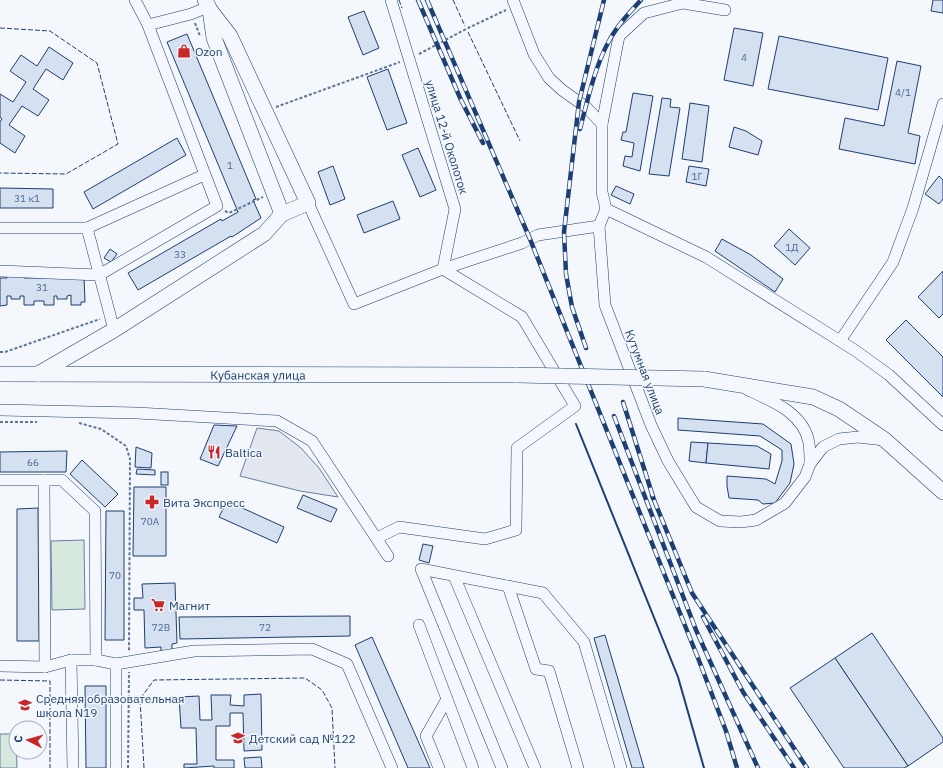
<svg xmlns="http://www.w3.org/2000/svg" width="943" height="768" font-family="'IBM Plex Sans',sans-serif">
<rect width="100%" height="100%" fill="#f4f7fb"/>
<!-- green -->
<g fill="#d7e8df" stroke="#687fa3">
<polygon points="84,540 85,609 52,610 51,541"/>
<polygon points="0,734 16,734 17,768 0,768"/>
</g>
<!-- parking -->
<polygon fill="#e3e8f0" stroke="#687fa3" points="257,428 279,431 301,448 319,468 338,497 300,491 240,476"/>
<!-- building -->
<g fill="#d5e0f0" stroke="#1d3f73">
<polygon points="933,0 943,0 943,13 931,11"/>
<polygon points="364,11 379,48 363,55 348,17"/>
<polygon points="734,28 763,33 753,86 724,80"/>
<polygon points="187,34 256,199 253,200 261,218 232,237 231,236 138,290 128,273 221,219 222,221 238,212 167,42"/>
<polygon points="779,36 888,58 878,110 768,89"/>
<polygon points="49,47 73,63 63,80 46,69 33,89 49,100 38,116 22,106 9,125 25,136 15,153 0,143 0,122 2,119 0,117 0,94 13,102 26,82 10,71 21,55 37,66"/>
<polygon points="897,61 921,66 908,133 920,136 915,164 839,149 845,118 884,126"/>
<polygon points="388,69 407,123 387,130 367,77"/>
<polygon points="633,93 653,96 640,171 623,166 625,156 632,157 634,143 621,140 623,132 626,132"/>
<polygon points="662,98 671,99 670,107 680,108 669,176 649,174"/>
<polygon points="690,103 709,106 702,162 682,159"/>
<polygon points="734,127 746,131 762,141 758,155 729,147"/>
<polygon points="177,138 186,155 93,209 84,192"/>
<polygon points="418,148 436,190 420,197 402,155"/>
<polygon points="333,166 345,199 330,205 318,172"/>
<polygon points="689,166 709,169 706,186 686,182"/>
<polygon points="939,176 943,180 943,199 939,204 925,194"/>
<polygon points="616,186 634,194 630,204 611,195"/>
<polygon points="0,188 53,189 53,208 0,208"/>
<polygon points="393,201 400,219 364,233 357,215"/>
<polygon points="789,229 810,248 795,265 774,246"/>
<polygon points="722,239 751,255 783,279 775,292 715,251"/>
<polygon points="110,249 117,254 111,262 104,258"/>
<polygon points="943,271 943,314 939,318 918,297"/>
<polygon points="7,275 24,275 24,278 84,277 85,302 81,302 81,305 71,305 71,295 67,296 67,299 57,299 57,296 54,296 54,305 44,305 44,301 34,301 34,305 24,305 24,296 20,296 20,299 11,299 11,296 7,296 7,305 0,306 0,278 7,278"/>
<polygon points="906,320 943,357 943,397 886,340"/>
<polygon points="678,418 763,424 791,444 794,464 790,483 775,503 763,504 758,500 729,498 727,486 727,476 766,479 775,484 782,461 782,450 760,436 678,430"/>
<polygon points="214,425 237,426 218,466 200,459"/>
<polygon points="691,442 708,443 706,463 689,461"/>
<polygon points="708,443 757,446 771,454 769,469 706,463"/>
<polygon points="136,447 152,453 151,468 135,467"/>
<polygon points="67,451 66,472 0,472 0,452"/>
<polygon points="82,460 118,494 105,507 70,474"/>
<polygon points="137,469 155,470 155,475 136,474"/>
<rect x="161" y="472" width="7" height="13"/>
<polygon points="134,487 166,487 166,556 133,556"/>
<polygon points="303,495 337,509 331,522 297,508"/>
<polygon points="227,501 284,527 277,543 219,517"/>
<polygon points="38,508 39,641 17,641 17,509"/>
<polygon points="106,511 124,511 124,640 105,640"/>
<polygon points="423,544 433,546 429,563 419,560"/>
<polygon points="175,583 177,643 172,644 172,651 161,651 161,647 145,648 144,610 134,610 134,598 143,598 142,584"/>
<polygon points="350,616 350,636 180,639 179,617"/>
<polygon points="872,633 943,738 943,742 908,766 835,658"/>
<polygon points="605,635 644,768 632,768 594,638"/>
<polygon points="372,637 430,768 408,768 355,645"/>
<polygon points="835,658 908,766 904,768 844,768 790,688"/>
<polygon points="85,686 106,686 106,768 86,768"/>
<polygon points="261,694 262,750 244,751 243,713 230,713 230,726 216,726 216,760 234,760 234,768 214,768 214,766 184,768 184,764 197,764 196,728 181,728 179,697 199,696 200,720 212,720 211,695 231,695 230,705 244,706 244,695"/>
<polygon points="261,757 262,768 245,768 244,758"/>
</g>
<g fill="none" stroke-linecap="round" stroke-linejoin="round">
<!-- minor casing -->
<g stroke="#1d3f73" stroke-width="12">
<g id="minor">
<polyline points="135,0 148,25"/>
<polyline points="513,0 534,54 549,78 562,90 586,107 602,124 602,192 606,209"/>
<polyline points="602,124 619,36 644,13 683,3 725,10"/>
<polyline points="308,203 354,304 443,269 455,209 391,0"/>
<polyline points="606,209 599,226 605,305 651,425 668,461 696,507 720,521 741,522 756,520 785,503 805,477 810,464 823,447 839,439 858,437 884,440"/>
<polyline points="606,209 706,257 856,351 889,375 943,425"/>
<polyline points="0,228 87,228"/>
<polyline points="443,269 522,243 538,235 599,226"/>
<polyline points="0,271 99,275 217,206 148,25 191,14 208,7"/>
<polyline points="114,330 87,228 204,175"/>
<polyline points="840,341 893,262 913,208 943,104"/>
<path d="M748 390C772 401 804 413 809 443 810 450 810 457 810 464"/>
<polyline points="0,410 137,413 277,421 312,441 388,556"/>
<polyline points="0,480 62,480 95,511 96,660"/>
<polyline points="44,480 45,667"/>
<polyline points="377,538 399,527 485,539 516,530 517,448 575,406 522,317 443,269"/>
<polyline points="454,576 535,768"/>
<polyline points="508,586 536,669 549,671 578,768"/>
<polyline points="419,625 473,768"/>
<polyline points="71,660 73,768"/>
<polyline points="116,664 116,768"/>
<polyline points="0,666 45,667 71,660 96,660 116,664 194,651 312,649 347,664 392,768"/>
<polyline points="439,768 426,736 447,699"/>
<polyline points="502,768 421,569 543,593 584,642 621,768"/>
</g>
</g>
<!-- major casing -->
<g stroke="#1d3f73" stroke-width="16">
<g id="major">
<polyline points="210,10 214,38 282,214"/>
<path id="s1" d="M0 374 517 375"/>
<polyline points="38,374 114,330 264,234 282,214 308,203 230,36 210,10 205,0"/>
<polyline points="704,379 813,397 839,409 885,440 943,492"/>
</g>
</g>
<!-- path -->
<g stroke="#5e769c" stroke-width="2" stroke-dasharray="3 2" stroke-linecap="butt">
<polyline points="195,23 200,36"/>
<polyline points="419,54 466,29 506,10"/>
<polyline points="276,107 400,62"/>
<polyline points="225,211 229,213 263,197"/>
<polyline points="0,352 5,352 100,319"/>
<polyline points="0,422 37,422"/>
<polyline points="79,423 101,429 126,446 130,459 129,652"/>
<polyline points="128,768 129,672"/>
</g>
<!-- minor -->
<use href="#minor" stroke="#f4f7fb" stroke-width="11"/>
<!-- major -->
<use href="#major" stroke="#f4f7fb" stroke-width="15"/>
<!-- rail casing -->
<g stroke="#1d3f73" stroke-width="4.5">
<g id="rail">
<polyline points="418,0 461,100 483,143"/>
<polyline points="427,0 530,239 698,658 726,731 737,768"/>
<path d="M580 129C587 102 595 66 609 41 617 26 629 13 641 0"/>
<polyline points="586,348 572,307 566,274 564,232 579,102 604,0"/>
<polyline points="623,402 654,500 652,496"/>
<polyline points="614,416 696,630 758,768"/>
<polyline points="654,500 692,593 807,768"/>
<polyline points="703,617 743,692 794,768"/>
</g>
</g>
<!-- rail -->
<use href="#rail" stroke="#f4f7fb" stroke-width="3" stroke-dasharray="9" stroke-linecap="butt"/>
<!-- major-bridge casing -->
<g stroke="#1d3f73" stroke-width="16" stroke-linecap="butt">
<polyline id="major-bridge" points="517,375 704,379"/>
</g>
<!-- major-bridge -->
<use href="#major-bridge" stroke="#f4f7fb" stroke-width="15"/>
<!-- fence -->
<g stroke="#1d3f73" stroke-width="1" stroke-dasharray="5 2" stroke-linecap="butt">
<polyline points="399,0 402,8"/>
<polyline points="453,0 465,26"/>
<polyline points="0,28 50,31 97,63 118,144 66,174 0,173"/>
<polyline points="468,32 520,141"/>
<polyline points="0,680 50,681 50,768"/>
<polyline points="144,768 140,699 154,680 305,678 322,690 332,708 335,768"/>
</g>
<!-- wall -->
<polyline stroke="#1d3f73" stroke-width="2" points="576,424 678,677 704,768"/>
</g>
<!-- icons -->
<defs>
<g id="shop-bare" transform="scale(1.08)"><path d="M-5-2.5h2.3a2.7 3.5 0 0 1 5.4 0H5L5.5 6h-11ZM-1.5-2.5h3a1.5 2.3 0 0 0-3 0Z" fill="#c62828" stroke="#f4f7fb" stroke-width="2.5" paint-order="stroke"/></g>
<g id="restaurant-bare" transform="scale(1.08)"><path d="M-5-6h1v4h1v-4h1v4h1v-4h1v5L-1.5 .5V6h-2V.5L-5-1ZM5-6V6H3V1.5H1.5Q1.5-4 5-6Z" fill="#c62828" stroke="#f4f7fb" stroke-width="2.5" paint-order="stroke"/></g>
<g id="pharmacy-bare" transform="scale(1.08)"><path d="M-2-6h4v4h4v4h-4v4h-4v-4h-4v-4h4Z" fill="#c62828" stroke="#f4f7fb" stroke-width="2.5" paint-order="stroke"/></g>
<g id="supermarket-bare" transform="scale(1.08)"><path d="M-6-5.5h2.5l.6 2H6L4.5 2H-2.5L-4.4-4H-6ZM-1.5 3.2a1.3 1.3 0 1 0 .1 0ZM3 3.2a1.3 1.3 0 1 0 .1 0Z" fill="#c62828" stroke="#f4f7fb" stroke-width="2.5" paint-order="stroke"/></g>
<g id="school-bare" transform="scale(1.08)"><path d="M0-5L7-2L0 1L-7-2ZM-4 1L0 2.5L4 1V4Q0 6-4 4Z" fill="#c62828" stroke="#f4f7fb" stroke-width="2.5" paint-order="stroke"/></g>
</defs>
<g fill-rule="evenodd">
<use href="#shop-bare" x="184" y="51"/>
<use href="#restaurant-bare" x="214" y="452"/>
<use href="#pharmacy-bare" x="152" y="502"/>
<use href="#supermarket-bare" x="158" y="605"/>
<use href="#school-bare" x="25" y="705"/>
<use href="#school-bare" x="238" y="738"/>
</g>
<g text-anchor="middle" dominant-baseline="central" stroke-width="3" stroke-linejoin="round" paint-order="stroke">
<!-- number labels -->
<g font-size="10" fill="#4b6792">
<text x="744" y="57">4</text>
<text x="903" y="92">4/1</text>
<text x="230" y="165">1</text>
<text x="697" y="176">1Г</text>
<text x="27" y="198">31 к1</text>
<text x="792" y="247">1Д</text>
<text x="180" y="254">33</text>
<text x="42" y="287">31</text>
<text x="33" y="462">66</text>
<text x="150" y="521">70А</text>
<text x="115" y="575">70</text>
<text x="161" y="627">72В</text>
<text x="265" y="627">72</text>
</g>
<!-- poi labels -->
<g font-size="12" fill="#1d3f73" stroke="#f4f7fb" text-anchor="start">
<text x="195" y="51">Ozon</text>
<text x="225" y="452">Baltica</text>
<text x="163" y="502">Вита Экспресс</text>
<text x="169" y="605">Магнит</text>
<text x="36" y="698">Средняя образовательная<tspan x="36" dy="14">школа N19</tspan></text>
<text x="249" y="738">Детский сад №122</text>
</g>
<!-- street labels -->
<g font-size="12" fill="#1d3f73" stroke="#f4f7fb">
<text transform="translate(447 137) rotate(73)">улица 12-й Околоток</text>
<text transform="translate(645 372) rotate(69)">Кутумная улица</text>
<text stroke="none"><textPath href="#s1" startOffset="258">Кубанская улица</textPath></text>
</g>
</g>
<!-- north arrow -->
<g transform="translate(28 740) rotate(276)"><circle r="19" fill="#f4f7fb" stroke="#9eadc5"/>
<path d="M0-3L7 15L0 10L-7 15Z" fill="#c62828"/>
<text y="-6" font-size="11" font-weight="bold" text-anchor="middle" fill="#1d3f73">С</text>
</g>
</svg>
